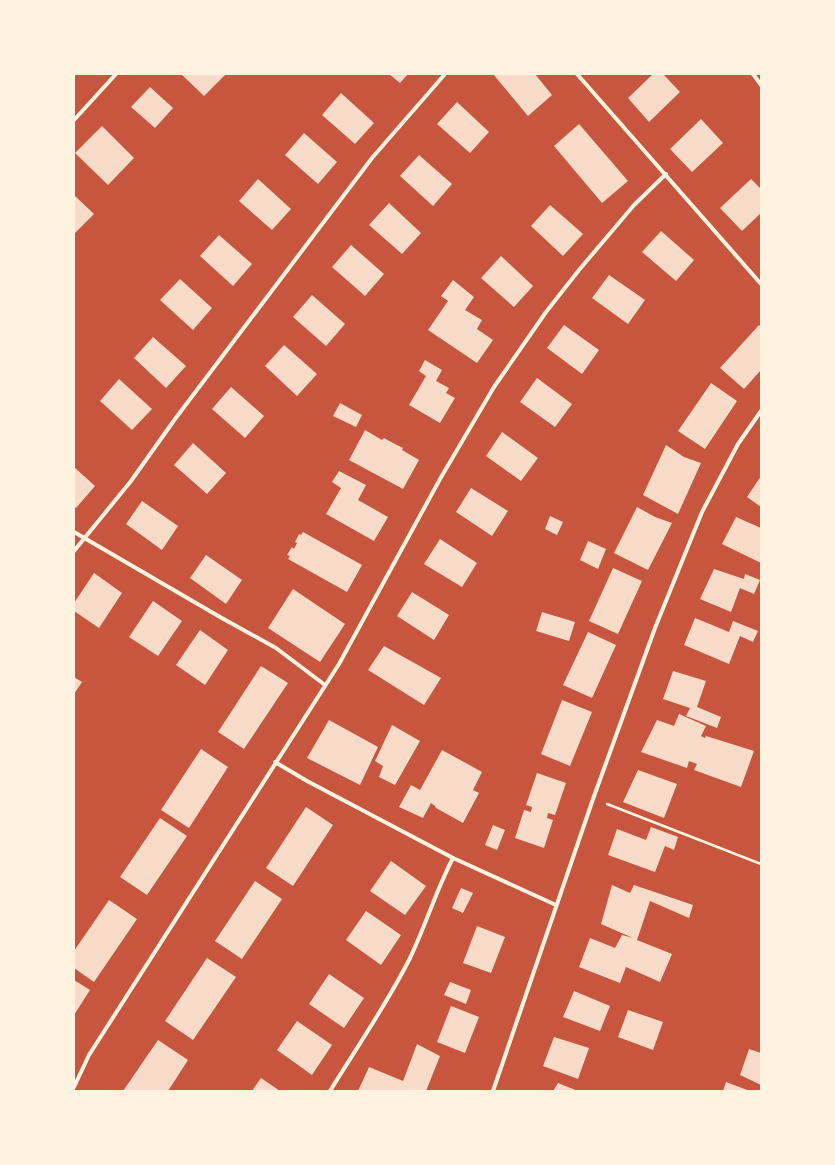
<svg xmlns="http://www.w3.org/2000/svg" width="835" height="1165" font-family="'Roboto Condensed',sans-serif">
<rect width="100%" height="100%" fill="#c8553d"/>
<!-- building -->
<g fill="#f7dbc8">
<polygon points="181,74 226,74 204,96"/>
<polygon points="389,74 408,74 400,83"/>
<polygon points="493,74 535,74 552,95 528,116"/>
<polygon points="653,74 663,74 680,92 649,122 628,98"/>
<polygon points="150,87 173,108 155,128 131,107"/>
<polygon points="341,93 374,123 355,144 322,115"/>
<polygon points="457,102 489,132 470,153 437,124"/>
<polygon points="701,119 723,143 692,172 670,149"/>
<polygon points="579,124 628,181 602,203 554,146"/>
<polygon points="102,126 134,158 108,185 75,153"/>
<polygon points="304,133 337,162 318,184 285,155"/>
<polygon points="419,155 452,184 433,206 400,176"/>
<polygon points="258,179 291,209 272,230 239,201"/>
<polygon points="751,179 761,189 761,213 742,231 720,208"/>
<polygon points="74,195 94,214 74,234"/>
<polygon points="389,203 421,233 402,254 369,225"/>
<polygon points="550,205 583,234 563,256 531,226"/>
<polygon points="661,231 694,260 676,281 642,252"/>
<polygon points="219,235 252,264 233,286 200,256"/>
<polygon points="351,245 384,274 365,296 332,267"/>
<polygon points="501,256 533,286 514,307 481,278"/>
<polygon points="609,275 645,300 628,324 592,298"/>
<polygon points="180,279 212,308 193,330 160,300"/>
<polygon points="453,280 474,297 465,310 482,320 477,329 493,340 477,363 428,330 448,301 441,296"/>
<polygon points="312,295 345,324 326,346 293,317"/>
<polygon points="564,325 599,350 582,374 547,348"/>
<polygon points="759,325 761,327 761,370 744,389 720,368"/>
<polygon points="153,337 186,366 166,388 134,358"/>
<polygon points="284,345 317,374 297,396 265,366"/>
<polygon points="425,360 442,370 436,381 449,388 446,393 455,398 440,423 409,405 426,376 419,371"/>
<polygon points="537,378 572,404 555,427 520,402"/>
<polygon points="119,379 152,409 132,430 100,401"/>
<polygon points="711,383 737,401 705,449 678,431"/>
<polygon points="231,387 264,416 245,438 212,409"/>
<polygon points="340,403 362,415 356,427 333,416"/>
<polygon points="365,430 382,440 384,438 393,443 403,448 402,450 419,460 403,489 349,460"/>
<polygon points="502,432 538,458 521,481 486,456"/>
<polygon points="193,443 226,473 207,494 174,465"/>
<polygon points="666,445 684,457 701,463 678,514 643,495"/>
<polygon points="74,467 95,486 76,508 74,506"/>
<polygon points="339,471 366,485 358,500 388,517 374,541 326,514 341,488 332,482"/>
<polygon points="761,476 761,507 747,497"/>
<polygon points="471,488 508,511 492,536 456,512"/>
<polygon points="142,501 178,526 162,550 126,524"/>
<polygon points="637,507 655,517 672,523 648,570 614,553"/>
<polygon points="550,516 563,522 557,535 545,529"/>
<polygon points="736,517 761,528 761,563 722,544"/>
<polygon points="303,532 362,565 347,592 288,559 290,556 287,555 292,547 294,549 297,543 295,542 299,534 301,535"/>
<polygon points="440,539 477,563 462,587 424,564"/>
<polygon points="588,541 606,549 598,569 580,560"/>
<polygon points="206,555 242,580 226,604 190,578"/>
<polygon points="613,568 642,581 618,634 589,621"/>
<polygon points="714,569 744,579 745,574 760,580 754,594 740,588 731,612 700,599"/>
<polygon points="94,573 122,593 99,628 74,611 74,603"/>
<polygon points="293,589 345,624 320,662 268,628"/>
<polygon points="412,592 449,615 434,640 397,616"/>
<polygon points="153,601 182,621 158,656 129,637"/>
<polygon points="542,612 575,622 569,641 536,631"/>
<polygon points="695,618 729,632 733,621 758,631 753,642 740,636 729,664 684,645"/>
<polygon points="200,630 228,650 205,685 176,665"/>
<polygon points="588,632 616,645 592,698 563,685"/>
<polygon points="384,646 441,678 424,705 368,670"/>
<polygon points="261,666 288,683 244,749 218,732"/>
<polygon points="673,671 706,681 697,707 721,717 717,728 686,716 690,708 663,699"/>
<polygon points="74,677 82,682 74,694"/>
<polygon points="562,700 592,712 570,766 541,754"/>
<polygon points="679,714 706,726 701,736 705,738 706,736 754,751 741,787 694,770 697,764 689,761 687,768 641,752 657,720 674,726"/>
<polygon points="329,720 378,747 360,785 307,758"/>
<polygon points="392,725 420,741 395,785 379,777 383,766 375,761"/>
<polygon points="201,749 228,767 189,828 161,810"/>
<polygon points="442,750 482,772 473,790 479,793 463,823 436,808 435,806 431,803 423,818 399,807 411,785 420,790"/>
<polygon points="638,770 677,784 664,818 623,802"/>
<polygon points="537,773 566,783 555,815 548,813 547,818 553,820 544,848 515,838 524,810 531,812 532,807 526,805"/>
<polygon points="306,807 333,825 293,886 266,868"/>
<polygon points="160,818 187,836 147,895 120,877"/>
<polygon points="493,825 505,830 497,850 485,845"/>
<polygon points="651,827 678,837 674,850 665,846 655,872 608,855 617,829 646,840"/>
<polygon points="391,861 426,886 405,915 370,891"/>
<polygon points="255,881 282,899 242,959 215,941"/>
<polygon points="612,885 630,893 634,885 693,905 689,918 650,901 637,940 672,954 660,982 626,967 620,983 579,967 590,938 615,948 622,935 633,938 601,924"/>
<polygon points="461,888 473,893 463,913 452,908"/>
<polygon points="109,900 137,919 94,982 74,968 74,951"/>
<polygon points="366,911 401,935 381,965 346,940"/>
<polygon points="477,926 505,937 491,973 463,963"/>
<polygon points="207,958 236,977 193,1040 165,1021"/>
<polygon points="329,974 364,998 344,1028 309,1004"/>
<polygon points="74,980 90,990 74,1015"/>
<polygon points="450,982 471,990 466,1004 444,995"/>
<polygon points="574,991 610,1006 600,1031 563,1017"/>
<polygon points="451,1006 479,1017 465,1053 437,1042"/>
<polygon points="628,1010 663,1022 653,1050 618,1037"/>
<polygon points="297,1021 332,1045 312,1075 277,1050"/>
<polygon points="554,1037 589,1048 578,1079 543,1066"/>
<polygon points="158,1040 188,1060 168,1091 123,1091"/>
<polygon points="417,1044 440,1056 426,1091 358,1091 369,1067 403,1081"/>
<polygon points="749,1049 761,1053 761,1085 740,1075"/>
<polygon points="261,1078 280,1091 252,1091"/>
<polygon points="726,1082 750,1091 723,1091"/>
<polygon points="558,1083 578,1091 553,1091"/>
</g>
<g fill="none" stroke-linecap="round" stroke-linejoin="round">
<!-- path -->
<polyline stroke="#fff3e0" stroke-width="2.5" points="607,804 761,864"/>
<!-- minor -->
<g stroke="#fff3e0" stroke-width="4">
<polyline points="577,74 761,284"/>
<polyline points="753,74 761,85"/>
<polyline points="74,120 116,74"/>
<polyline points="74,532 220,617 276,648 325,685"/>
<polyline points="74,551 131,481 175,419 372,158 445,74"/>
<polyline points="275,762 307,781 453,858 556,905"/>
<polyline points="74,1087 89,1055 339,664 440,479 494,387 546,312 579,270 634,205 666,174"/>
<path d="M330 1091C357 1047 387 1004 410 958 426 925 436 890 453 858"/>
<polyline points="493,1091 593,799 655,628 702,512 738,444 761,411"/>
</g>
</g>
<!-- border -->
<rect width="835" height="1165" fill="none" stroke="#fff3e0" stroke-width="150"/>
</svg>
